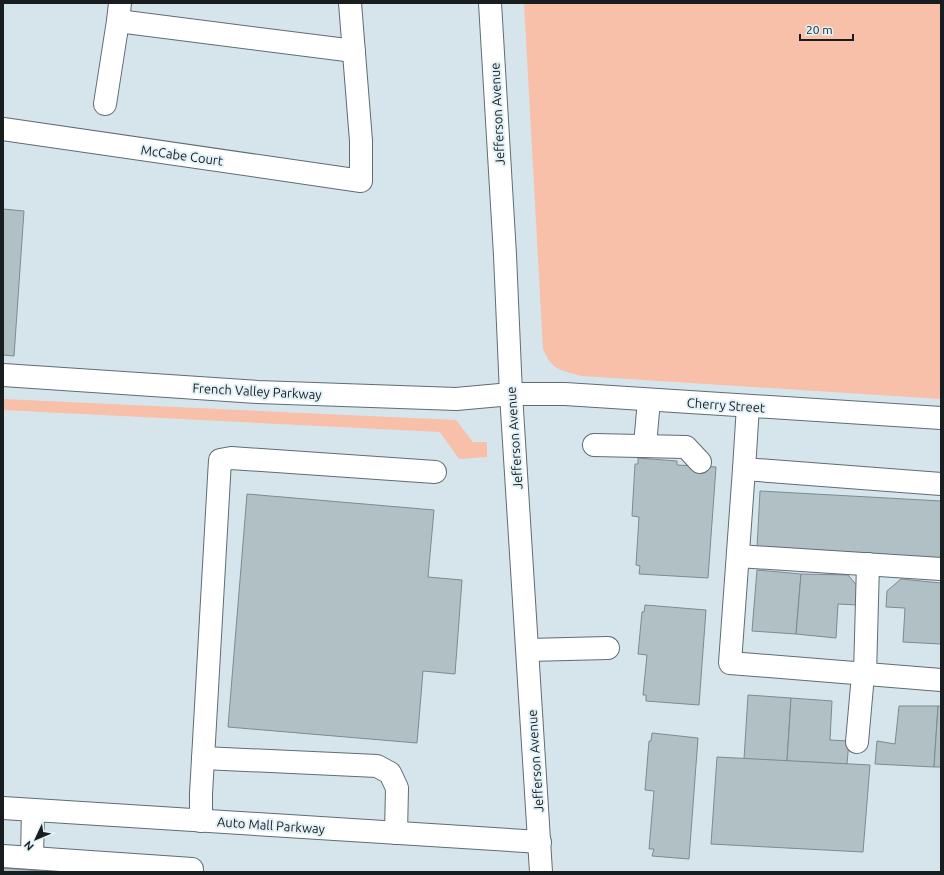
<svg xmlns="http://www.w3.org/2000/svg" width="944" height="875" font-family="Ubuntu,sans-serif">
<rect width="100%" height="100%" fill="#d5e5eb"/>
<!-- green -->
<g fill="#f8bfa9">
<path d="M524 3H941V399L582 376C561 370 552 371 543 349Z"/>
<polygon points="3,399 456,420 473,442 487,442 487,457 459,459 440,432 3,410"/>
</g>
<!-- building -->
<g fill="#b0c0c5" stroke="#7c8b90">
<polygon points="3,209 24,211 14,356 3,355"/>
<polygon points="638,458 677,461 677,465 716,467 708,578 639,574 640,566 636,565 639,517 632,516 635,464 638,464"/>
<polygon points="760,491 941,501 941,560 757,548"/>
<polygon points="247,494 434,510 428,577 462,580 455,674 423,671 417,743 228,727"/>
<polygon points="757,570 801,574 796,634 752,631"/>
<polygon points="801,574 848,575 860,589 858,605 838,604 836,638 796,634"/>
<polygon points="901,579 941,583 941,644 903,642 905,608 886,607 887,591"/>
<polygon points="645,605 706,610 699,705 646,701 646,695 643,695 647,655 638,654 642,612 644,612"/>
<polygon points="748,695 791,698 787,761 744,759"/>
<polygon points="791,698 832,701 830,740 849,741 847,764 787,761"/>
<polygon points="899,706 938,706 934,767 875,764 877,741 895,744"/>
<polygon points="938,706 941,706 941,767 934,767"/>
<polygon points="652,733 698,738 689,859 652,856 654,849 649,849 654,791 645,790 649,741 651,741"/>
<polygon points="717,757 870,765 863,852 711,844"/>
<polygon points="3,868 55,872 55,870 82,872 3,872"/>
</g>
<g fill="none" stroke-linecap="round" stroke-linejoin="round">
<!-- minor casing -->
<g stroke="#5f6d72" stroke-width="24">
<g id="minor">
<polyline points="118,21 120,3"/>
<polyline points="105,104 118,21 354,51"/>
<polyline points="3,129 361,181 361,141 350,3"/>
<polyline points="511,394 565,394 941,418"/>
<polyline points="748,406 744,469 941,484"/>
<polyline points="594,445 686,447 700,462"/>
<polyline points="645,445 649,400"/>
<polyline points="744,469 730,663 941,680"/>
<polyline points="738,556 941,569"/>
<polyline points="528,650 608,648"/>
<polyline points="857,742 863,675 865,674 868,564"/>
<polyline points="203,758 377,766 390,773 397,788 396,833"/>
<polyline points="3,808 540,842"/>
<polyline points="201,821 201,794 220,460 231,458 435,472"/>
<polyline points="3,856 32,858 33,810"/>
<polyline points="32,858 192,869"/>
</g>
</g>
<!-- major casing -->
<g stroke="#5f6d72" stroke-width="24">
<g id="major">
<polyline points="490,3 505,255 511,394 541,872"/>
<polyline points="3,375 258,392 456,399 511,394"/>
</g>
</g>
<!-- minor -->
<use href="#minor" stroke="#fff" stroke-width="22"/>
<!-- major -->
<use href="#major" stroke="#fff" stroke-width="22"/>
</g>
<g text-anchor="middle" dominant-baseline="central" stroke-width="4" stroke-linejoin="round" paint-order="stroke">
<!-- street labels -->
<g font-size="13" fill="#181d20" stroke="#e2f2f8">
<text transform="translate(497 114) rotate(-93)">Jefferson Avenue</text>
<text transform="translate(182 155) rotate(8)">McCabe Court</text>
<text transform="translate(257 391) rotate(3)">French Valley Parkway</text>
<text transform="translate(726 405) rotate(4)">Cherry Street</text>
<text transform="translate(514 438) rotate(-94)">Jefferson Avenue</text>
<text transform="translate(535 761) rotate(-94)">Jefferson Avenue</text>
<text transform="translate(271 825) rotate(4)">Auto Mall Parkway</text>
</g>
</g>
<!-- border -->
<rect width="944" height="875" fill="none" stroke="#181d20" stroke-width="8"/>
<!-- north arrow -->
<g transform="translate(36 839) rotate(226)" stroke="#e2f2f8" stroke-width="3" paint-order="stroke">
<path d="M0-3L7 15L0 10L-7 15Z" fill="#181d20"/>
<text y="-6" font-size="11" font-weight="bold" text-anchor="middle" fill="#181d20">N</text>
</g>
<!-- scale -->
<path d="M800 34v6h53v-6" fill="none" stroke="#181d20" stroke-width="2"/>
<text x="806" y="34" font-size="12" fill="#181d20" stroke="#e2f2f8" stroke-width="3" paint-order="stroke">20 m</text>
</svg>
